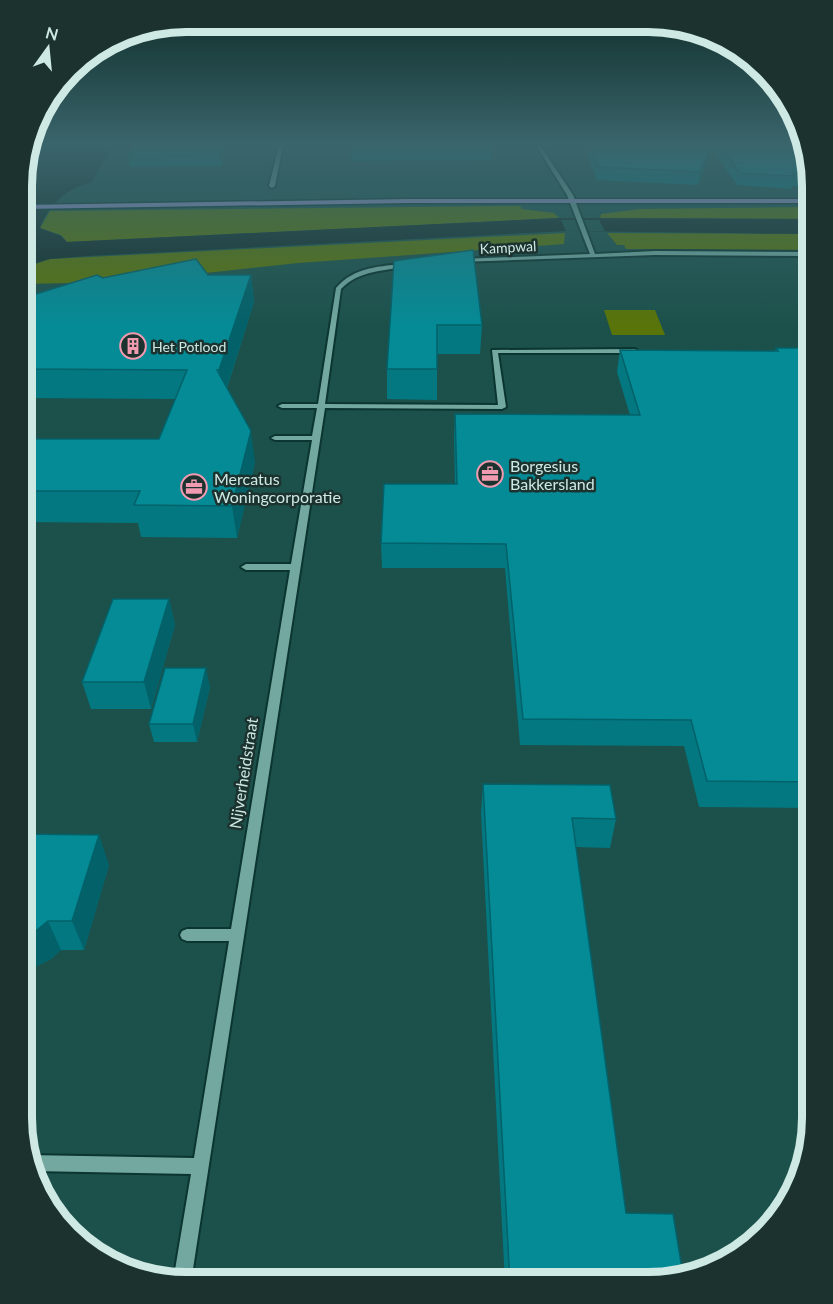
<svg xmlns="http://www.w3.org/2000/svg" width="833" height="1304" font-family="Lato,sans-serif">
<rect width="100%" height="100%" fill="#1c514b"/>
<!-- green -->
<g fill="#597409">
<polygon points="520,206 522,209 554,213 559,218 67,242 61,235 40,228 50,211"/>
<polygon points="812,207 812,219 600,218 601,214 640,209"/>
<path d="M565 233 564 244 298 263 124 282 22 284C22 268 37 263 50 259Z"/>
<polygon points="607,233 812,234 812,250 626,249 624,245 617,245"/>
<polygon points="604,310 655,310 665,335 612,335"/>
</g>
<!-- water -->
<path fill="#142e2b" d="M33 145H113L91 183C67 187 48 206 40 228L61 236 67 242 559 218 812 219V234L566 231 88 256 50 259 33 264 22 279V164L26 151Z"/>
<!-- pier -->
<polygon fill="#1c514b" points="561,220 599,220 605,231 566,231"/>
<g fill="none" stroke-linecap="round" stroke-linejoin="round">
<!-- minor casing -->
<g stroke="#0b3530" stroke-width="4">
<g id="minor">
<polygon points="279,145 283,145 275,186 272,188 269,186"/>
<polygon points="536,145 540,145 573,195 595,254 655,251 812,252 812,256 655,255 459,262 459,260 461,259 590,254 567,195"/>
<path d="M407 263 410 265 409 266C385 271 359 270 341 289L325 404 498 405 492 350 635 349 638 351 635 353H498L506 407 502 409 325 408 191 1282H173L191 1174 32 1171 28 1155 194 1158 229 941H187L182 939 180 935 182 931 187 929H231L290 570H246L241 567 246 564H291L312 440H275L271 438 275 436H312L317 408H282L278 406 282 404H318L336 288C355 266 380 267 407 263Z"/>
</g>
</g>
<!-- major casing -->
<g stroke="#0b3530" stroke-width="3">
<polygon id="major" points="408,199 812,199 812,203 408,203 22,209 22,205"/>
</g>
<!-- minor -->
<use href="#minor" fill="#72a8a0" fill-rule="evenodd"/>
<!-- major -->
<use href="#major" fill="#9f97d2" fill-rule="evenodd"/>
</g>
<!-- wall -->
<g fill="#037881">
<polygon points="135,145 223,145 222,166 130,167 128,156"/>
<polygon points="351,145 493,145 492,160 351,161"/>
<polygon points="584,145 804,145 812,188 792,186 791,189 737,185 712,149 698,185 597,180"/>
<polygon points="809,248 812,248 812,290 802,276"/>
<polygon points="394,261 482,325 480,354 437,354 437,400 387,399 387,369"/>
<polygon points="208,275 251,275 254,302 227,388 255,462 237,538 141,537 138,523 22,522 22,439 159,439 175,399 22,398 22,313 103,278"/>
<polygon points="776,348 812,348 812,808 699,807 684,746 520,745 505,568 382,568 381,543 455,484 454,437 455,414 630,415 617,372 620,350 775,351"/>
<polygon points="169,599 175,625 151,709 91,709 82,682"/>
<polygon points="210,687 197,742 154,742 149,724"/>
<polygon points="483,784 616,819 610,848 576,847 626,1213 648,1283 505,1283 481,813"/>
<polygon points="21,834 109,865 84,950 61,950 51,959 21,974"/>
</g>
<!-- shaded-wall -->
<g fill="#036169">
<polygon points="221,145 223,145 222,166 221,155"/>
<polygon points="711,145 712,145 712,149 698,185 700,172"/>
<polygon points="251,275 254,302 223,399 219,370"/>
<polygon points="251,431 255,462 237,538 232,506"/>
<polygon points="169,599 175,625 151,709 144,682"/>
<polygon points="26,600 35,626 22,652 22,608"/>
<polygon points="206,668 210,687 197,742 193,724"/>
<polygon points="99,835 109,865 84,950 72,921"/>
<polygon points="48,921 61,950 51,959 21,974 21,937"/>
<polygon points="21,1007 28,1021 21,1044"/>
</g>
<!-- building -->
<g fill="#048b96" stroke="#036169" stroke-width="1.5">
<polygon points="135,145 221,145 221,155 128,156"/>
<polygon points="590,145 711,145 700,172 598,167"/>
<polygon points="720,145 804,145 810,175 792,173 794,176 740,173"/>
<polygon points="473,250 482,325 437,325 437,369 387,369 394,261"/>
<polygon points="196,259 208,275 251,275 219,370 217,370 251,431 232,506 134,505 140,491 22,491 22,439 159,439 187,370 22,369 22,313 36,294 97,275 103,278"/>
<polygon points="776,348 812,348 812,782 707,781 691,720 523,719 506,544 381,543 384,484 457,484 455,414 640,415 620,350 778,351"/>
<polygon points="113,599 169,599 144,682 82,682"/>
<polygon points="22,600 26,600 22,608"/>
<polygon points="165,668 206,668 193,724 149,724"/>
<polygon points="483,784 610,785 616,819 572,818 626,1213 673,1214 683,1275 689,1275 648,1283 510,1283"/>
<polygon points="21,834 99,835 72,921 48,921 37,930 21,937"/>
</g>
<!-- sky -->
<linearGradient id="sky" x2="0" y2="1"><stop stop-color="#0f2d29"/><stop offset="0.44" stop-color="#3a656c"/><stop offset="1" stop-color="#3a656c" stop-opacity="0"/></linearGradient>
<rect width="833" height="327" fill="url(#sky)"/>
<!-- icons -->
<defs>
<g id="building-ring" transform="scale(1.35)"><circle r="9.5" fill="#1c322f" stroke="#f29aaf" stroke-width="1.5"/><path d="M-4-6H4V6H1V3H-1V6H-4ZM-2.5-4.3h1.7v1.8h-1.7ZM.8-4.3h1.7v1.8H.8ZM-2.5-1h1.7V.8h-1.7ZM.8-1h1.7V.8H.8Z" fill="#f29aaf"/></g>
<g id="office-ring" transform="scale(1.35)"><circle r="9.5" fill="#1c322f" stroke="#f29aaf" stroke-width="1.5"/><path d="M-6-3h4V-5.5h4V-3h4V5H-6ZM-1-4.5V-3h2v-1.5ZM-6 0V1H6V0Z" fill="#f29aaf"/></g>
</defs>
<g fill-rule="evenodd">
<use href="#building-ring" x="133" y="346"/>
<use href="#office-ring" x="490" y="474"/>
<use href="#office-ring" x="194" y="487"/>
</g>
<g text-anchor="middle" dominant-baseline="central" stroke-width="5" stroke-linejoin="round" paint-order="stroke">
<!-- far-street labels -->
<g font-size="14" fill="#cee9e4" stroke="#1c322f">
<text transform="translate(508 247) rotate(-3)">Kampwal</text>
</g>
<!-- far-poi labels -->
<g font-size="14" fill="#cee9e4" stroke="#1c322f" text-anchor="start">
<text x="152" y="346">Het Potlood</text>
</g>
<!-- poi labels -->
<g font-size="16" fill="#cee9e4" stroke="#1c322f" text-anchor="start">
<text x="510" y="465">Borgesius<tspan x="510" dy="18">Bakkersland</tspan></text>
<text x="214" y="478">Mercatus<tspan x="214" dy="18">Woningcorporatie</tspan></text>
</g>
<!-- street labels -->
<g font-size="16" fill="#cee9e4" stroke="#1c322f">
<text transform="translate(243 773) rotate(-81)">Nijverheidstraat</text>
</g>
</g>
<!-- crop -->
<path d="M0 0H833V1304H0ZM186 32H648A154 154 0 0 1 802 186V1118A154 154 0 0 1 648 1272H186A154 154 0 0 1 32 1118V186A154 154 0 0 1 186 32Z" fill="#1c322f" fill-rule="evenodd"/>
<path fill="none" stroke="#cee9e4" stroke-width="8" d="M186 32H648A154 154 0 0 1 802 186V1118A154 154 0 0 1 648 1272H186A154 154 0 0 1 32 1118V186A154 154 0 0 1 186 32Z"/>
<!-- north arrow -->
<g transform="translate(48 48) rotate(15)" stroke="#1c322f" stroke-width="4.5" paint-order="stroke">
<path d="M0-4.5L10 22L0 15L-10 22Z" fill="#cee9e4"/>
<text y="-9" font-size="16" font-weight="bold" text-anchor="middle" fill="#cee9e4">N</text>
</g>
</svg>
